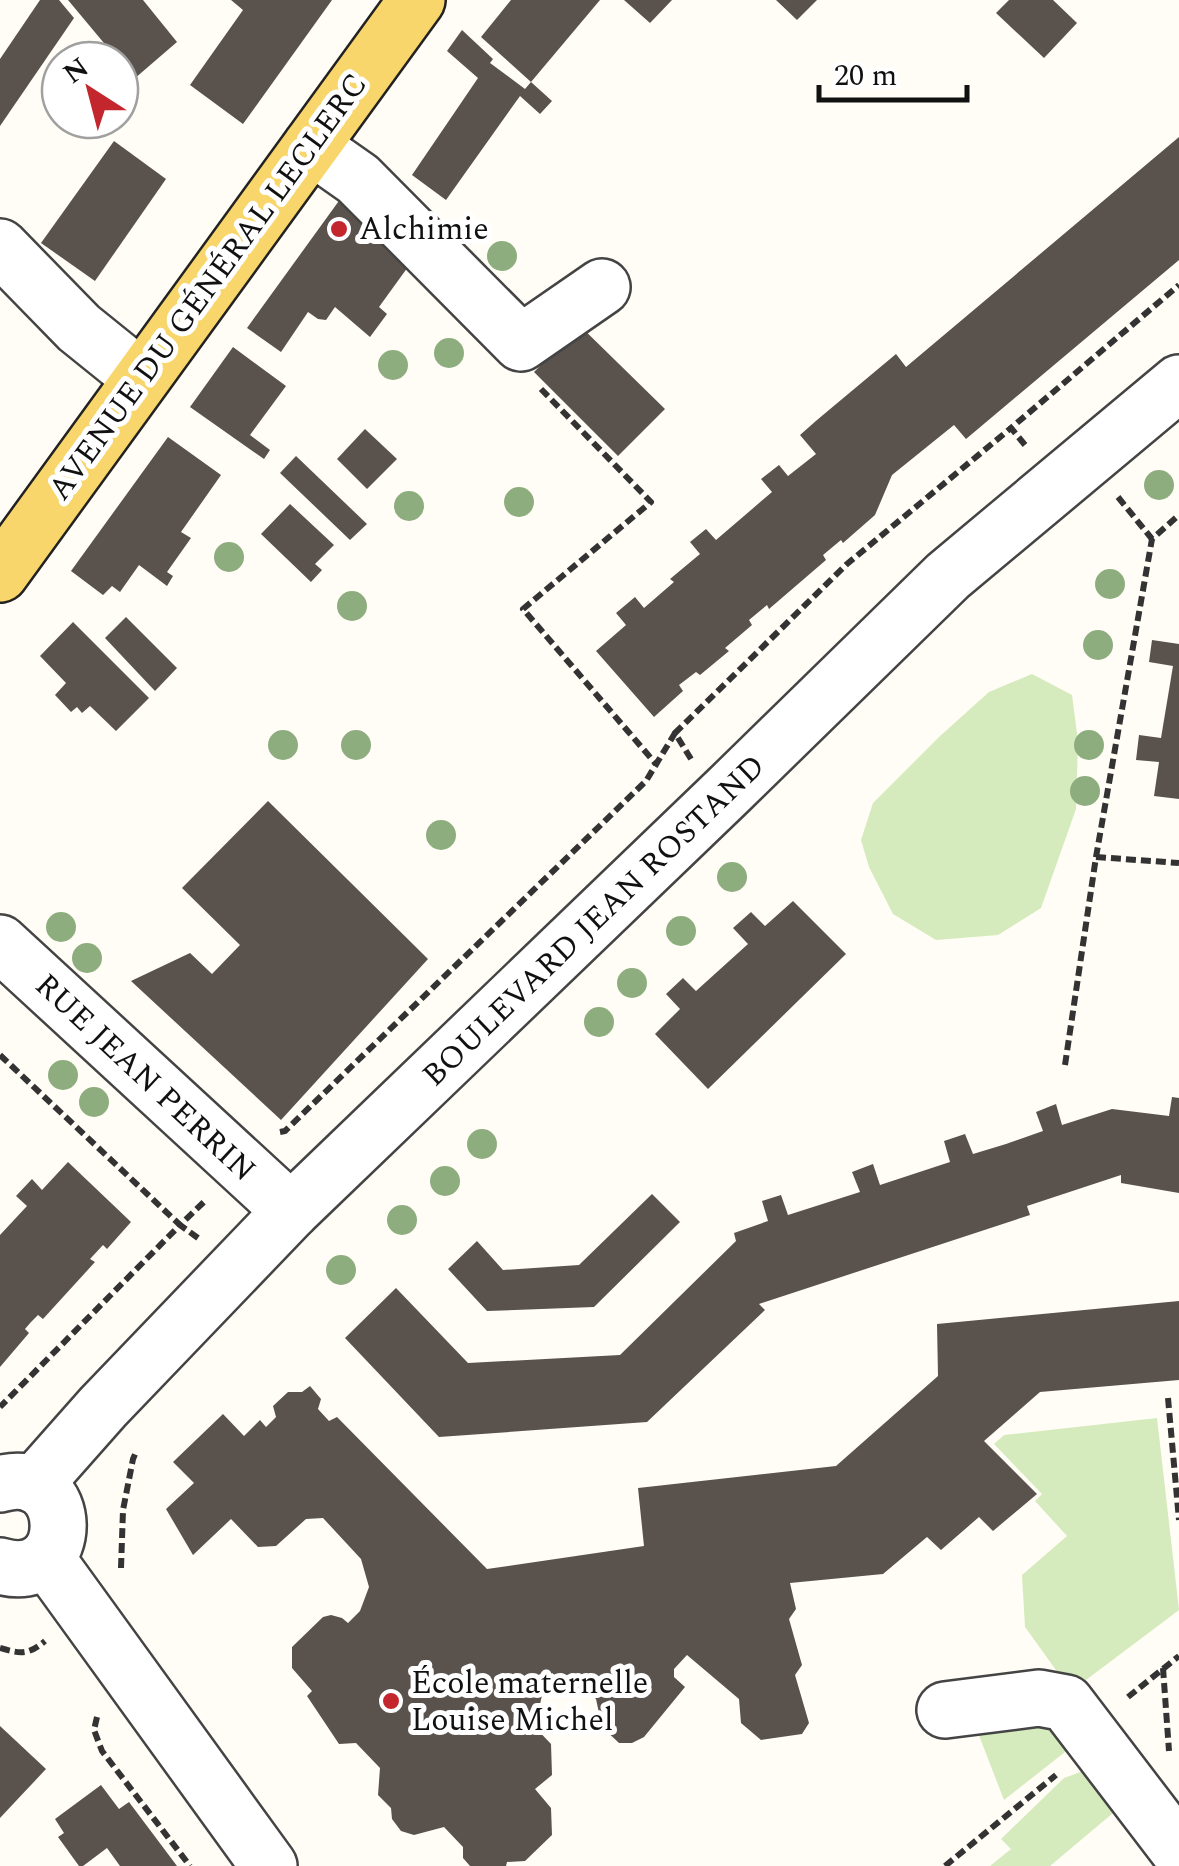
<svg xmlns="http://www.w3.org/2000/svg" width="1179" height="1866" font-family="Spectral,serif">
<rect width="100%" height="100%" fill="#fffdf5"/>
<!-- green -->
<g fill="#d5ebbd">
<polygon points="1032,674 1072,695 1078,741 1076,809 1041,908 998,935 936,940 893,914 869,867 861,840 873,803 939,737 989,692"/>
<polygon points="1157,1418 1179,1610 1078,1686 1066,1684 1025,1627 1022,1575 1067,1536 1035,1501 1042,1494 994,1444 1004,1435"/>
<polygon points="1040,1715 1079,1741 1004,1800 973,1720"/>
<polygon points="1097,1766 1119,1808 1050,1866 990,1866 1011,1849 1001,1839 1064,1778"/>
</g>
<!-- building -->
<g fill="#5a524d">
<polygon points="40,0 59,0 74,18 0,126 0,59"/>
<polygon points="68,0 143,0 177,42 134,79"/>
<polygon points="231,0 332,0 243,124 190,85 243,10"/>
<polygon points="511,0 600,0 531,82 481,37"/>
<polygon points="624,0 672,0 650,23"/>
<polygon points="776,0 817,0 797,20"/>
<polygon points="1009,0 1053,0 1077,23 1044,58 996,13"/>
<polygon points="462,30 493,59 490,63 525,89 531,82 552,101 540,114 520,96 446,200 412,175 478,78 447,51"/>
<polygon points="1179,137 1179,260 966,439 954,425 892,475 875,515 843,543 841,540 823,555 826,560 769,609 767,605 749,620 752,625 725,648 729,651 700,675 696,672 679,685 683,691 654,717 596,651 626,625 616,613 635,597 644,608 674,582 670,579 700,554 690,542 706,529 716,540 772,492 761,479 779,465 788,476 816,454 800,435 817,420 896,354 906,367"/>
<polygon points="114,141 166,179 95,281 41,243"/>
<polygon points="341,198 413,260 379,307 387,314 370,337 335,307 326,320 318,319 308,312 281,352 247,328"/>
<polygon points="572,318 665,409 618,456 534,372 543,363 535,355"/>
<polygon points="233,347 286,386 250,435 270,450 264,459 190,407"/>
<polygon points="365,429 397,459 367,489 337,459"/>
<polygon points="168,437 221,475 181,532 191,538 167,572 173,576 167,586 139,565 120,592 112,586 103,595 71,571"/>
<polygon points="296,456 367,524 350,540 280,473"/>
<polygon points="290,504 334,545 315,564 322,570 311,582 261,534"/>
<polygon points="126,617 177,668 155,691 105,638"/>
<polygon points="73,622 149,698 116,731 90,706 82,713 77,707 71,712 55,695 66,683 40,656"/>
<polygon points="1152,640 1179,644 1179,799 1154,796 1159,762 1136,760 1139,735 1161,738 1173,666 1149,662"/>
<polygon points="268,801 428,959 281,1120 131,981 190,953 212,974 240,945 182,888"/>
<polygon points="793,901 846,954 708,1089 655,1034 680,1009 666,994 683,978 696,991 748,944 733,928 751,912 765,926"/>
<polygon points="1172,1097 1179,1098 1179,1193 1121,1183 1121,1175 1027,1206 1030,1215 759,1304 765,1310 647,1422 439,1437 345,1338 396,1288 468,1363 620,1355 736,1241 734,1233 768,1221 762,1201 781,1195 788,1215 860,1192 852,1172 873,1164 880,1185 950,1162 944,1141 965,1134 973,1154 1006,1144 1043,1131 1036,1112 1056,1104 1062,1125 1112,1109 1169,1116"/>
<polygon points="68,1162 131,1222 107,1249 103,1245 90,1259 95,1262 43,1319 38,1315 31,1322 25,1329 29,1333 0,1367 0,1235 27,1206 16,1196 32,1179 42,1190"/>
<polygon points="652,1194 680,1222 594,1307 487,1311 448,1269 477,1241 503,1270 579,1265"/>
<polygon points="1179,1301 1179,1380 1040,1392 984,1441 1037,1494 993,1531 979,1517 941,1550 927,1537 883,1574 790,1583 796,1609 789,1619 802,1665 795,1675 809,1723 802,1734 761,1740 741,1723 739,1699 687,1655 674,1669 674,1677 685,1687 644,1737 632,1743 619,1743 602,1727 596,1699 583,1687 542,1695 538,1714 531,1723 551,1744 552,1775 535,1789 551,1808 552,1835 525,1861 507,1862 506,1866 470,1866 463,1858 463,1847 444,1827 414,1835 401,1831 392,1819 391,1808 378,1795 380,1768 356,1743 339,1744 307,1696 312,1691 292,1668 292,1647 323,1617 331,1615 342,1618 348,1623 360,1611 369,1587 361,1559 323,1518 306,1519 276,1546 258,1547 231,1519 193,1555 166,1509 194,1483 173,1462 223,1414 244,1436 260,1420 266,1427 276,1417 273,1406 288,1392 302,1392 310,1386 321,1399 318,1409 329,1421 337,1417 487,1569 644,1546 638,1488 836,1466 938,1376 937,1324"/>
<polygon points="0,1726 46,1769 0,1818"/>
<polygon points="101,1785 119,1809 129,1802 177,1866 120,1866 107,1848 83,1866 79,1866 58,1837 64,1833 55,1819"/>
</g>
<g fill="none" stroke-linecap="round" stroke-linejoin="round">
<!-- minor casing -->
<g stroke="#444" stroke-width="60">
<g id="minor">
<polyline points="311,146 358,179 521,343 602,287"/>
<polyline points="0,247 79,328 141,378"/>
<polyline points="0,943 291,1211"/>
<path d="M0 1484C76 1461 79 1589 0 1566"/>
<polyline points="34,1485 103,1407 291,1211 729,790 948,576 1179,383"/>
<polyline points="46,1558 269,1866"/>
<polyline points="945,1710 1039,1698 1066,1703 1179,1851"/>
</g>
</g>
<!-- major casing -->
<g stroke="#222" stroke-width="60">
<polyline id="major" points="0,574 417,0"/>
</g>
<!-- path -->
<g stroke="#333" stroke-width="6" stroke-dasharray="10 5" stroke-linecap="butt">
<polyline points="541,389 651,502 523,609 656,764"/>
<polyline points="1025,445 1011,428 1179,285"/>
<polyline points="1118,497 1152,539"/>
<polyline points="691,759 675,733 847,564 1011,428"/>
<polyline points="1096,857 1179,863"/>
<polyline points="0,1055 180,1225 0,1407"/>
<polyline points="1065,1065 1096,857 1152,539 1179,515"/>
<polyline points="280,1132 285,1131 646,781 675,733"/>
<polyline points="198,1238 180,1225 206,1200"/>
<polyline points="1168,1398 1179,1520"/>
<polyline points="121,1568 123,1510 133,1459 136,1452"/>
<path d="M0 1648C21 1654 28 1655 45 1641"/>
<polyline points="1163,1668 1169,1751"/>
<polyline points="1128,1697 1179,1656"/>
<polyline points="97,1717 94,1730 102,1751 190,1866"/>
<polyline points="945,1866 1056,1775"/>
</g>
<!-- minor -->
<use href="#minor" stroke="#fff" stroke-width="55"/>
<!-- major -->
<use href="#major" stroke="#f9d66b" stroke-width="55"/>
</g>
<!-- trees -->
<g fill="#8dad7f">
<circle cx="502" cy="256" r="15"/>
<circle cx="449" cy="353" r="15"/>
<circle cx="393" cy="365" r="15"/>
<circle cx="1159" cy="485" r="15"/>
<circle cx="519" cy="502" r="15"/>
<circle cx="409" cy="506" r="15"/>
<circle cx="229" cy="557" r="15"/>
<circle cx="1110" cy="584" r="15"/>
<circle cx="352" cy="606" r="15"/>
<circle cx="1098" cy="645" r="15"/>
<circle cx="283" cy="745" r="15"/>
<circle cx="356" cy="745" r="15"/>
<circle cx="1089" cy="745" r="15"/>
<circle cx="1085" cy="791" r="15"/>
<circle cx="441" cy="835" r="15"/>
<circle cx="732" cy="877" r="15"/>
<circle cx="61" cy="927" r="15"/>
<circle cx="681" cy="931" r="15"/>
<circle cx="87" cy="958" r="15"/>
<circle cx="632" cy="983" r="15"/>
<circle cx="599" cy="1022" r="15"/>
<circle cx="63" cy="1075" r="15"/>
<circle cx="94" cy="1102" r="15"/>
<circle cx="482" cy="1144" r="15"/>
<circle cx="445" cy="1181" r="15"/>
<circle cx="402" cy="1220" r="15"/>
<circle cx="341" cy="1270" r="15"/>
</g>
<!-- markers -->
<g fill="#c4262e" stroke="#fff" stroke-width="4">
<circle cx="339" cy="229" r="10"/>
<circle cx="391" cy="1701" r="10"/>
</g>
<g text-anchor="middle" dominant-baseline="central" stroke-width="10" stroke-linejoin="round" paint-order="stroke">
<!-- poi labels -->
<g font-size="32" fill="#111" stroke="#fff" text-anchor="start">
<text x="359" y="229">Alchimie</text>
<text x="411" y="1683">École maternelle<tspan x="411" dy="37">Louise Michel</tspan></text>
</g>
<!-- street labels -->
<g font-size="32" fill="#111" stroke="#fff">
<text transform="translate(208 287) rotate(-54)">AVENUE DU GÉNÉRAL LECLERC</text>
<text transform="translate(594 921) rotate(-44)">BOULEVARD JEAN ROSTAND</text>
<text transform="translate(145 1078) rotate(43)">RUE JEAN PERRIN</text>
</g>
</g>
<!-- north arrow -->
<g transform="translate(90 90) rotate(324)"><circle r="48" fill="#ffffff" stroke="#a0a0a0" stroke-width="2.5"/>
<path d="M0-8L18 38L0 25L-18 38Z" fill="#c4262e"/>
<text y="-15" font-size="28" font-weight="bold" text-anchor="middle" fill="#111111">N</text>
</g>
<!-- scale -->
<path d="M819 85v15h148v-15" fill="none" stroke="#111111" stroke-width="5"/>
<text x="834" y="85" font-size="30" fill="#111111" stroke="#ffffff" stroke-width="8" paint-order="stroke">20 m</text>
</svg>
